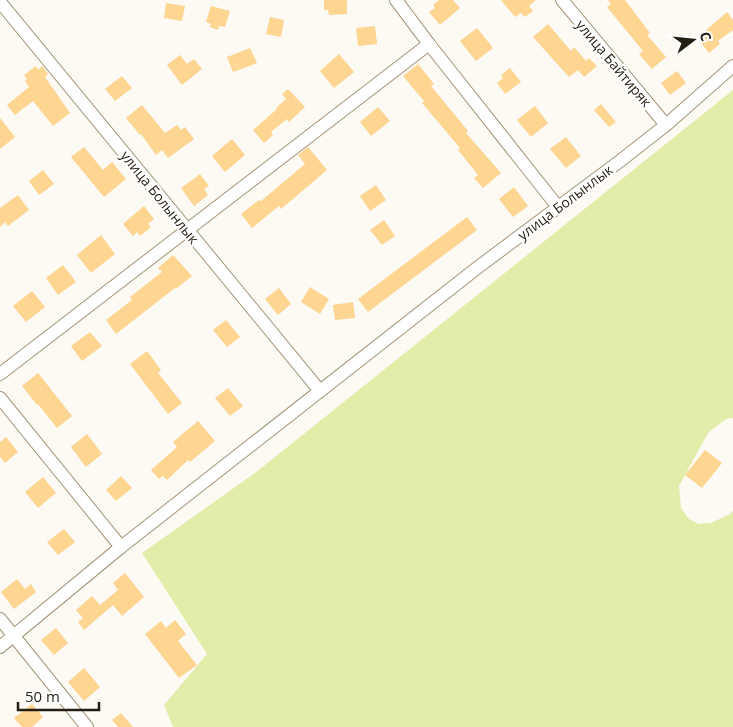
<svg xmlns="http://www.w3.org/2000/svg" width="733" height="727" font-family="'Open Sans',sans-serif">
<rect width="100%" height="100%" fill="#fdf9f3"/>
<!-- green -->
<polygon fill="#e2edaa" points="733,90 733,418 726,419 708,433 679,486 681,508 689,519 699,524 711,523 730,514 733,511 733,727 173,727 164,705 207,654 142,553 255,473"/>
<!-- building -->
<g fill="#fed591">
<polygon points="324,0 347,0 347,14 329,15 328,10 324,10"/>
<polygon points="439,0 453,0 460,8 440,25 429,12 435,8 433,5"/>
<polygon points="501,0 536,0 529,6 533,11 525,17 521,13 515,17"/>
<polygon points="608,0 625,0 650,33 647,35 666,57 652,69 639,54 643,51 607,7 611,4"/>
<polygon points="166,3 185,6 182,21 164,18"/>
<polygon points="211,6 230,11 225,27 219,26 218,30 210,27 211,24 206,22"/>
<polygon points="727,12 733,20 733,30 718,41 720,44 709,53 697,38"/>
<polygon points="270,17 284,20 281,37 266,34"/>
<polygon points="548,24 571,51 574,47 586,61 589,58 597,66 584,77 578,70 569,77 533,37"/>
<polygon points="375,26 377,44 358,46 356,28"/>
<polygon points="477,28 493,48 476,61 460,41"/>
<polygon points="250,48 257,63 233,72 227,57"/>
<polygon points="339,54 354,72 334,88 320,71"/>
<polygon points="180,55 187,64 194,59 202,69 182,85 167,65"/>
<polygon points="418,64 434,84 431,86 468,131 466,133 501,173 483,188 474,178 478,175 458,150 460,148 422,103 424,101 403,76"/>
<polygon points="36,66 38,70 42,66 48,74 45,77 70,113 53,126 33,101 15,115 7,105 29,87 25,81 27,79 24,75"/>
<polygon points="510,68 521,82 505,94 497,83 503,78 501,75"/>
<polygon points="677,71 686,83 670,95 661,83"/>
<polygon points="122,76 132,88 115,101 105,89"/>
<polygon points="288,89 305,107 289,122 287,119 271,132 273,135 264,143 253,130 277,109 276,108 286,99 282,94"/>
<polygon points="601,104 616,122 609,127 594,110"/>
<polygon points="142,105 165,133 177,125 181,130 185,127 194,139 168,158 162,150 156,155 141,134 140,135 126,118"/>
<polygon points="535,106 548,123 531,137 517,120"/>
<polygon points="378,107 390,121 371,136 360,122"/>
<polygon points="0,118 15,137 0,149"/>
<polygon points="566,137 581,156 566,168 550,149"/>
<polygon points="232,139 245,155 225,172 212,156"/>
<polygon points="84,147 103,170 112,162 126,179 104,197 71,157"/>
<polygon points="308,147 327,170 281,209 279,206 252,228 241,214 259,200 261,201 305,164 298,155"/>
<polygon points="43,170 54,184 39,195 29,181"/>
<polygon points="200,174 209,186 204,189 208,195 194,206 181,188"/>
<polygon points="376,185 386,200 370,211 360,196"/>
<polygon points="514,187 528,206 513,217 499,199"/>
<polygon points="18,195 29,210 8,226 5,222 0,227 0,208"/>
<polygon points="144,206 154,219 148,224 151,227 140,236 137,232 133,236 123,224"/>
<polygon points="467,217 477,230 368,312 358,299"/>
<polygon points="384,220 395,236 382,245 370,230"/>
<polygon points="101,235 115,254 91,273 77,255"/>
<polygon points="173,255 192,276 176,289 175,288 116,334 106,320 132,300 130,297 162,272 158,268"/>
<polygon points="63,265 76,282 58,295 46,278"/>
<polygon points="310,287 329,299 320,314 301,302"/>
<polygon points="279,288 291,304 278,315 265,299"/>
<polygon points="32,291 45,307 26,322 13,306"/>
<polygon points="353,302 355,318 335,320 333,305"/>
<polygon points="226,320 240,337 227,347 213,330"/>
<polygon points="90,332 102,346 82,361 71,346"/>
<polygon points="147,351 161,370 158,373 182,403 168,414 130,364"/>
<polygon points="38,373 72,416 57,428 38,404 37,405 22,386"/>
<polygon points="228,388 243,406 230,416 215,398"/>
<polygon points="198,421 215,441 190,462 188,460 167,480 163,476 159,479 151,470 177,447 173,442"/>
<polygon points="87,434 102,454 86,467 71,447"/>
<polygon points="6,437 18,452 5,463 0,457 0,442"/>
<polygon points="705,450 722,463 702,488 685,475"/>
<polygon points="121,476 132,488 116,501 106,490"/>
<polygon points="43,477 56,493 38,508 25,492"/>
<polygon points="64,529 75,542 58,555 47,542"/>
<polygon points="125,573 144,597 122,616 113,605 84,630 78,622 83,618 76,610 92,596 100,605 118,590 113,583"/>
<polygon points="17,579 25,589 31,584 36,592 14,609 1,592"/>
<polygon points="175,620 186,634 178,641 197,665 179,678 145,634 161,621 166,628"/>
<polygon points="56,628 68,643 54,655 41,640"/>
<polygon points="84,668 100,687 84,701 68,682"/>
<polygon points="32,704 43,717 32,727 22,727 14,718"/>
<polygon points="121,713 133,727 118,727 112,720"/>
</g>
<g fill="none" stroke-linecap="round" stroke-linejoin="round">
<!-- minor casing -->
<g stroke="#a5947a" stroke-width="14">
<g id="minor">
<polyline points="396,0 429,44 558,207"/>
<polyline points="562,0 666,125"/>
<polyline points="0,2 320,391"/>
<polyline points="0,374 429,44"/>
<polyline points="0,398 121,547"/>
<polyline points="0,619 87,727"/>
<polyline points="0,647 121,547 477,268 620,161 666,125 733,66"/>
</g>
</g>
<!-- minor -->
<use href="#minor" stroke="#fff" stroke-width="12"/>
</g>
<g text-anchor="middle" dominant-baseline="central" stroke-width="4.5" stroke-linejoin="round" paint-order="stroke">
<!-- street labels -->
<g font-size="14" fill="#231d12" stroke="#fff">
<text transform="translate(614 63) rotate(50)">улица Байтиряк</text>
<text transform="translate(160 197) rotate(51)">улица Болынлык</text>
<text transform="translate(565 202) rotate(-37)">улица Болынлык</text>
</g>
</g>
<!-- north arrow -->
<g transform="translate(693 40) rotate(74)" stroke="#ffffff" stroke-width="4" paint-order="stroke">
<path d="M0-4L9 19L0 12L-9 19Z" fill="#231d12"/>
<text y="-8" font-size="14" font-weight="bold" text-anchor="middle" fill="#231d12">С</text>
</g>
<!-- scale -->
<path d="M18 702v8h81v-8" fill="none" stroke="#231d12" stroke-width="2.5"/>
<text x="25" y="702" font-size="15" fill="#231d12" stroke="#ffffff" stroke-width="4" paint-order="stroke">50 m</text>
</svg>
